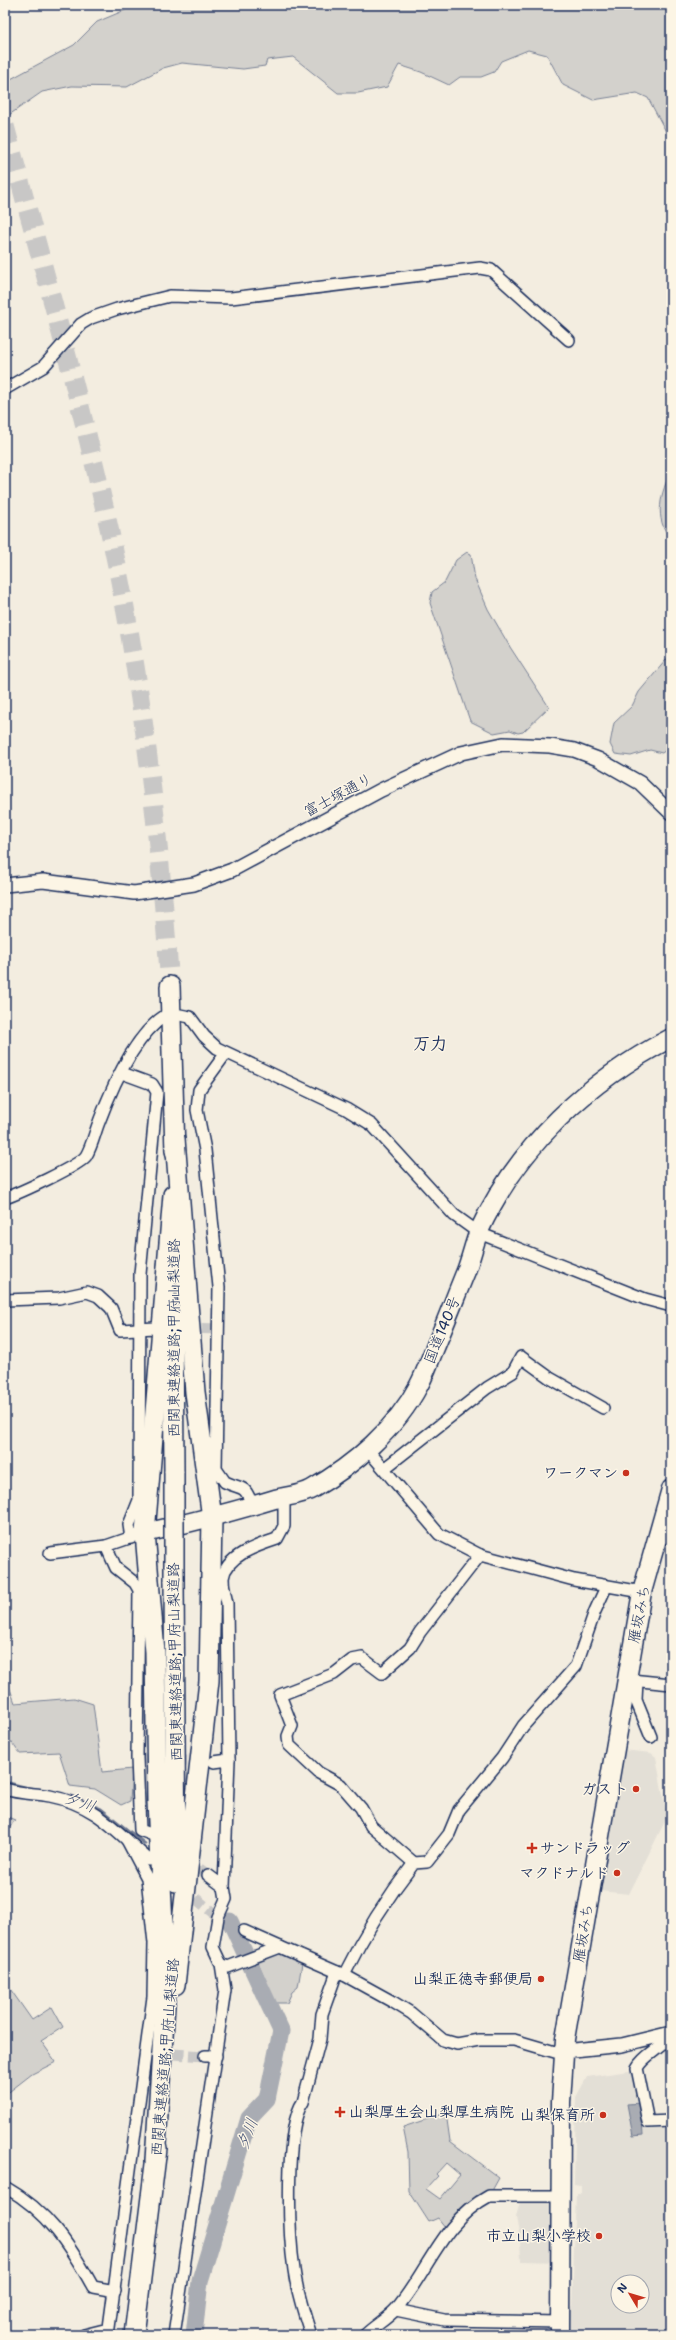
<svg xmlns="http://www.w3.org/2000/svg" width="676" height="2340" font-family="'Shantell Sans','Klee One',sans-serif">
<rect width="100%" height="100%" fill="#f3ede0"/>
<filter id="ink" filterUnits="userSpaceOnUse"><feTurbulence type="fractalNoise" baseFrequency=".025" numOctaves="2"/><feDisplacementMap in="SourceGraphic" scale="8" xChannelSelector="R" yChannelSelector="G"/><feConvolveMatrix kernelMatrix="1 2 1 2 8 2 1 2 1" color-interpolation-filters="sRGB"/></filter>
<g filter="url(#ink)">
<!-- built -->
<g fill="#e3dfd6" fill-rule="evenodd">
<polygon points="614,1749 651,1753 656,1757 667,1817 629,1894 590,1890"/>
<path d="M636 2070 644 2121H671V2330L669 2335H560V2313L572 2306 576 2193H581V2185L574 2184 576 2097 587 2077ZM618 2282H642V2306H618Z"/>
<polygon points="560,2196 560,2262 521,2261 520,2239 516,2217 521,2198"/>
</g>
<!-- green -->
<g fill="#d3d1cc" stroke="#778095" fill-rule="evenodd">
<polygon points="137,5 654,5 671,12 671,141 648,98 637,93 593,100 563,85 547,55 528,50 501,61 494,72 481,77 460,77 449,85 421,72 399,65 387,87 358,93 338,93 293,57 267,60 265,66 243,69 182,63 163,68 127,87 72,86 42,92 9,115 5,113 7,81 74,45 97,22"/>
<path d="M671 472V538C653 520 661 491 671 472Z"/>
<polygon points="467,552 471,554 475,579 488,609 510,647 549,707 523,732 518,733 510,730 494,733 470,721 430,603 432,592 445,582 456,560"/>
<polygon points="671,654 671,746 662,753 650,750 631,756 615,754 610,744 614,723 632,706 639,692"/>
<polygon points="5,1675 15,1703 74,1698 93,1704 102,1772 132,1769 130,1801 121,1805 95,1789 70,1786 59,1752 20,1754 5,1733"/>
<polygon points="5,1816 15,1820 5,1834"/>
<polygon points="280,1947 303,1957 298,1987 292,1992 287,2003 275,2003 256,1957"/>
<polygon points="6,1983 32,2020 52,2007 63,2027 41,2041 56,2062 32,2074 5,2095"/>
<path d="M446 2113 450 2141 499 2178 489 2196 449 2232 438 2218 429 2222 409 2191 408 2152 403 2127ZM446 2163 460 2175 440 2199 426 2189 438 2176 436 2174Z"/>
</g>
<!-- water -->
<polygon fill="#a9acb3" stroke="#707a91" points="641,2103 643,2135 633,2136 627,2104"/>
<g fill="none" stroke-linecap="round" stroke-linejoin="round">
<!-- stream -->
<g stroke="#707a91" stroke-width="3">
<polyline points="5,1782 32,1789"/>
<polyline points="84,1802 101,1809 145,1844"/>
</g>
<!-- river -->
<polyline stroke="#a9acb3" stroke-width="17" points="194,2335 200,2281 249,2118 267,2099 281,2031 230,1921"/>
<!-- minor-tunnel -->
<g stroke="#c8c7c6" stroke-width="11" stroke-dasharray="11 5.5" stroke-linecap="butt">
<polyline points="185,1328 218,1329"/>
<polyline points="143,1759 206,1762"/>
<polyline points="186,1859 208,1875"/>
<polyline points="183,1888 218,1917"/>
<polyline points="157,2053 205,2056"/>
</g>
<!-- motorway-tunnel -->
<path stroke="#c8c7c6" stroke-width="19" stroke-dasharray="19 10" stroke-linecap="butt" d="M5 126C41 260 79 393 109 528 142 678 159 832 170 986"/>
<!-- minor casing -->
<g stroke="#1b2f5e" stroke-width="14">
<g id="minor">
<polyline points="5,389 43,367 81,324 91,318 117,309 170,296 231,298 480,268 491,270 569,340"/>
<polyline points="180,1015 190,1017 204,1036 217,1048 346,1109 372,1125 454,1215 479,1233 645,1299 671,1306"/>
<path d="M226 1053 199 1090 197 1110 205 1150 219 1287 216 1469 225 1482C245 1491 243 1483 253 1506"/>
<polyline points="122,1073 152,1084 157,1092 140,1274 139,1500 129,1525 131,1538"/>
<path d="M5 1198C19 1193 79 1166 86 1156 92 1146 95 1132 99 1122 112 1087 134 1035 166 1015"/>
<polyline points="5,1300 59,1298 87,1292 98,1296 111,1308 120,1330 155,1328"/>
<polyline points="367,1449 439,1534 480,1555 574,1580 642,1592"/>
<polyline points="385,1468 487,1388 513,1372 521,1357 550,1378 603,1408"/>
<polyline points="656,1544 671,1531"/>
<polyline points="106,1546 116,1568 135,1583 139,1590 137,1758 140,1830 153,1835"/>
<polyline points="50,1553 106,1546 138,1535"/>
<polyline points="631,1680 671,1684"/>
<polyline points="637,1681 636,1700 651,1737"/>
<polyline points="214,1762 229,1760"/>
<path d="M5 1789C20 1794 35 1793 50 1796 96 1805 115 1830 149 1860"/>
<polyline points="414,1863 371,1826 361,1808 341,1785 319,1773 289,1745 288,1736 292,1726 280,1695 334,1674 352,1660 362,1658 382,1673 410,1648 420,1632 480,1555"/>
<polyline points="208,1875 224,1887"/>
<polyline points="244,1931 280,1947"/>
<polyline points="221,1964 228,1967 280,1947 344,1975 393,2002 411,2013 443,2040 457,2044 479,2040 514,2040 555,2052 564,2051"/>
<path d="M344 1975C365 1932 385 1900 414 1863L427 1862 449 1834 459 1810 502 1758 523 1726 576 1666 595 1611 606 1587"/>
<path d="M671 2034C663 2049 645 2053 637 2068L648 2122 671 2121"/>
<polyline points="205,2056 216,2056"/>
<path d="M5 2187C49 2212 69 2244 93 2287L115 2291"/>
<polyline points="396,2310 444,2320 559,2322"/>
<polyline points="84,2335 108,2329"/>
<polyline points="108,2335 153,1997 154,1943 147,1878 127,1840"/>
<path d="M174 2335 225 1990 221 1964 213 1947 218 1917 226 1899 224 1887 229 1760 227 1603C225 1595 223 1586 223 1578 226 1555 259 1545 277 1539L284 1526V1497"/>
<path d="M311 2335C304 2314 297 2292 294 2270 289 2236 284 2128 303 2102L320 2039 322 2014 337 1972"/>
<path d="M365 2335C374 2326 387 2319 396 2309 428 2272 442 2221 489 2196H560"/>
</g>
</g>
<!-- tertiary casing -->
<g stroke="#1b2f5e" stroke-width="16">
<g id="tertiary">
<polyline points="5,885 43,881 134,893 194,884 232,870 381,790 461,753 503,744 550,746 574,750 598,759 640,783 671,813"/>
<polyline points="564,2051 622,2045 671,2033"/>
</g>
</g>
<!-- trunk casing -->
<g stroke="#1b2f5e" stroke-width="21">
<g id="trunk">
<path d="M145 1533C189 1523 232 1512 275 1499 287 1496 302 1495 312 1489 354 1465 396 1429 419 1385 425 1374 429 1362 434 1350 445 1324 455 1298 466 1271 471 1258 474 1244 479 1231 518 1146 589 1080 671 1038"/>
<polyline points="560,2335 561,2102 565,2039 642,1592 671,1489"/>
</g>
</g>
<!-- motorway casing -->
<g stroke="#1b2f5e" stroke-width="22">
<g id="motorway">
<polyline points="170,986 175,1151"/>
<polyline points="173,1320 174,1472"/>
<polyline points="174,1580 176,1882"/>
<polyline points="175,1985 209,1681 212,1518 195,1392 175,1139"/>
<polyline points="155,2160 166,1989 157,1801 155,1652 145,1533 173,1195"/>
<polyline points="134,2335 157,2148"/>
</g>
</g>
<!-- minor -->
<use href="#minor" stroke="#fcf5e5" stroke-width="11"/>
<!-- tertiary -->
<use href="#tertiary" stroke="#fcf5e5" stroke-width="13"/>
<!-- trunk -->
<use href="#trunk" stroke="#fcf5e5" stroke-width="18"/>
<!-- motorway -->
<use href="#motorway" stroke="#fcf5e5" stroke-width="19"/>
<!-- motorway-bridge casing -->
<g stroke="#1b2f5e" stroke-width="22" stroke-linecap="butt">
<polyline id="motorway-bridge" points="174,1472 174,1580"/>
</g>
<!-- motorway-bridge -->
<use href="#motorway-bridge" stroke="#fcf5e5" stroke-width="19"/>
</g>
</g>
<!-- markers -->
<g fill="#c8321e" stroke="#fcf5e5" stroke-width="1.5">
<circle cx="626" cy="1473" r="4"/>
<circle cx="636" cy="1789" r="4"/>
<path d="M530 1842h4v4h4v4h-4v4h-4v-4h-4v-4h4z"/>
<circle cx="617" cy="1873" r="4"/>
<circle cx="541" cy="1979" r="4"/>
<path d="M338 2106h4v4h4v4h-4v4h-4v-4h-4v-4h4z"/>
<circle cx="603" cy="2115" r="4"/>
<circle cx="599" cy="2236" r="4"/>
</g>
<g text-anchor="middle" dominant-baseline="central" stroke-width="3" stroke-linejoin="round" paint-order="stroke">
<!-- street labels -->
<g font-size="15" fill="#1b2f5e" stroke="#fcf5e5">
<text transform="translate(338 795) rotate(-28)">富士塚通り</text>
<text transform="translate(442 1330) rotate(-68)">国道140号</text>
<text transform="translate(174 1338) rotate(-90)">西関東連絡道路;甲府山梨道路</text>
<text transform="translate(639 1614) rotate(-79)">雁坂みち</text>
<text transform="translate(175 1662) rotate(-91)">西関東連絡道路;甲府山梨道路</text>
<text transform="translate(583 1933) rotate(-81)">雁坂みち</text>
<text transform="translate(165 2057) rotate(-85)">西関東連絡道路;甲府山梨道路</text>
</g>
<!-- poi labels -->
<g font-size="15" font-weight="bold" fill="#1b2f5e" stroke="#fcf5e5" text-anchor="end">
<text x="618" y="1473">ワークマン</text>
<text x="628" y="1789">ガスト</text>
<text x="540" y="1848" text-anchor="start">サンドラッグ</text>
<text x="609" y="1873">マクドナルド</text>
<text x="533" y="1979">山梨正徳寺郵便局</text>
<text x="349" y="2112" text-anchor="start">山梨厚生会山梨厚生病院</text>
<text x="595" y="2115">山梨保育所</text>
<text x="591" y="2236">市立山梨小学校</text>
</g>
<!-- water labels -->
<g font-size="16" font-style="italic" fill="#465478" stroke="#fcf5e5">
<text transform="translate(80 1802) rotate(19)">夕川</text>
<text transform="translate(247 2134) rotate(-69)">夕川</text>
</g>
<!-- quarter labels -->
<g font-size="17" font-weight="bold" fill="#1b2f5e" stroke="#fcf5e5">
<text x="430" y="1043">万力</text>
</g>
</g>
<!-- margin -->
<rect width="676" height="2340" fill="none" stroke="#fcf5e5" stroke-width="20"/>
<rect x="10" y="10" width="656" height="2320" fill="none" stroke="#1b2f5e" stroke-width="1.5" filter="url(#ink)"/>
<!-- north arrow -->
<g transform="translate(630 2294) rotate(308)"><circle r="19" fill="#fcf5e5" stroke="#a2a6af"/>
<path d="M0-3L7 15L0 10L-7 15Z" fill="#c8321e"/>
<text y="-6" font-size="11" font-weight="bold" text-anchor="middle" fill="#1b2f5e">N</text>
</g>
</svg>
